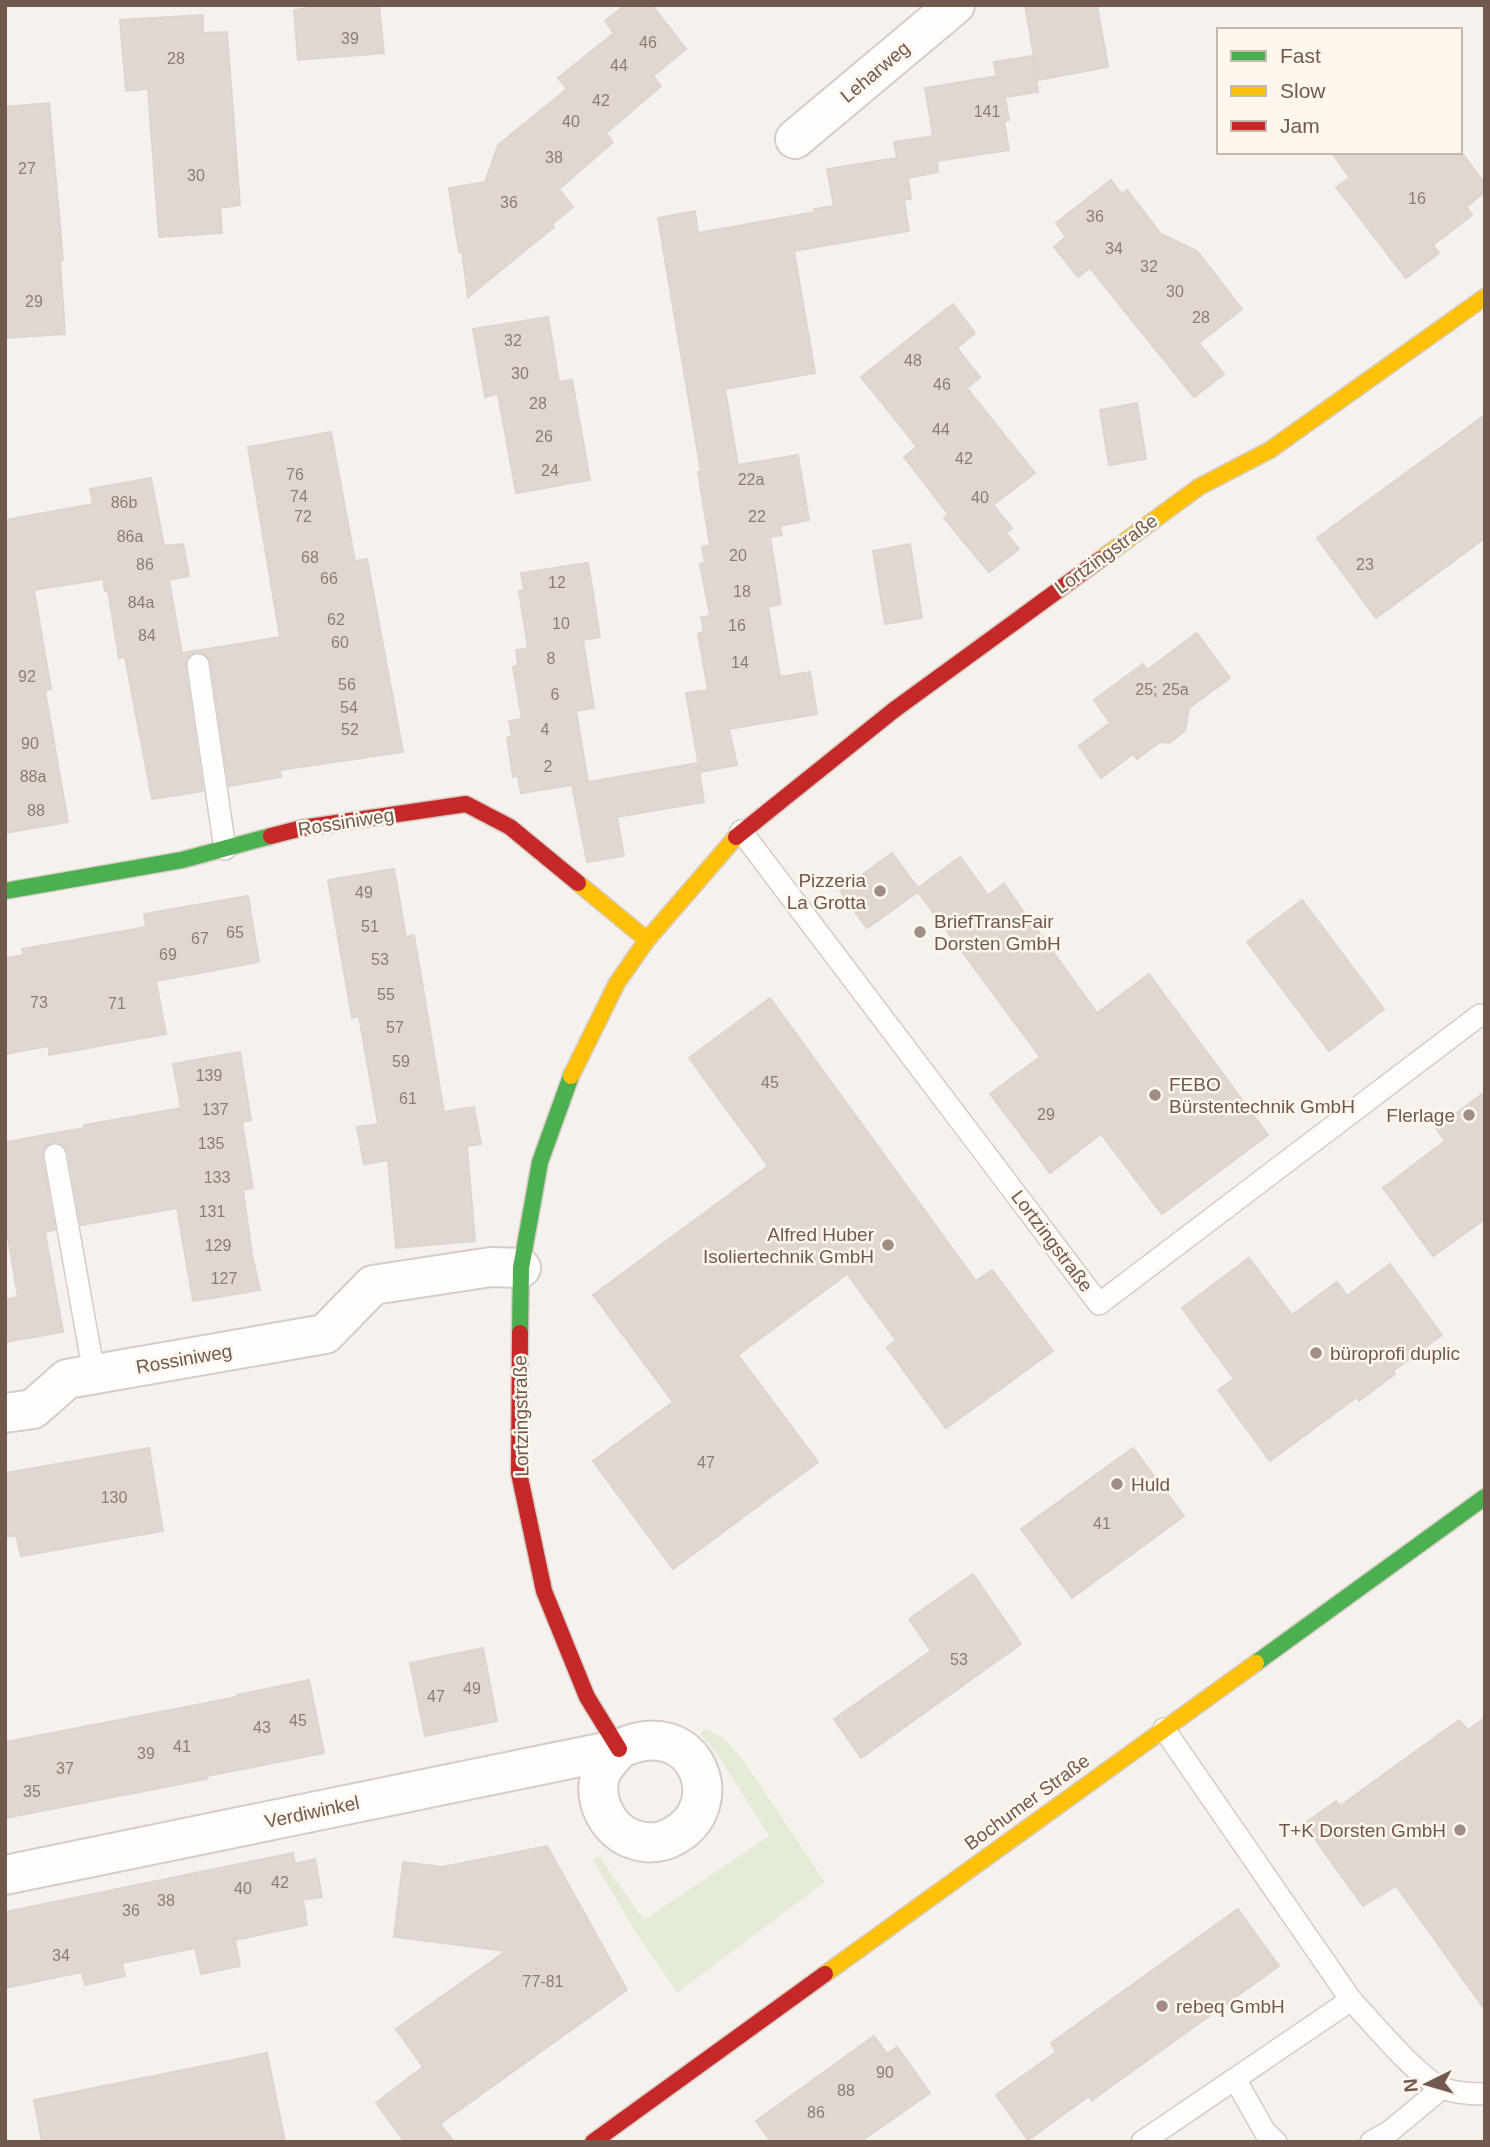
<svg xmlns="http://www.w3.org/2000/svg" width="1490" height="2147" font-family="Helvetica,sans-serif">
<rect width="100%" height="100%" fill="#f6f1ec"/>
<!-- green -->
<polygon fill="#e4ecd8" points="705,1729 724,1738 743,1760 825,1882 677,1993 633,1928 593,1860 599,1856 644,1920 769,1836 718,1755 700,1734"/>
<!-- building -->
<g fill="#e0d7d2" stroke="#dfd5cf" stroke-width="2">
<polygon points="329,5 379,5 384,53 298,60 294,10"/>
<polygon points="625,5 652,5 686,49 653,76 661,86 606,133 613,142 559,189 573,207 552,224 554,227 468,297 462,252 459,252 449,188 485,182 498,145 567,89 558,78 614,33 605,21"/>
<polygon points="1025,5 1097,5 1108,67 1038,80"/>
<polygon points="203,15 203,33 227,32 240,205 220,208 222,233 159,237 148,89 126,91 120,20"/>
<polygon points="1033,56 1038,92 1005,97 1009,120 1004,121 1009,150 937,161 938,172 908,178 911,199 904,200 909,231 794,251 815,373 725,389 738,465 798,455 809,520 780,526 782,535 770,537 781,604 768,607 780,677 810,672 817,714 729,729 737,765 700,772 686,693 708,690 698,634 704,632 701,617 710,616 700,564 705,562 702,547 710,545 698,472 701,472 658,218 695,211 698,233 815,212 814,209 834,206 827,169 897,158 894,142 933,136 925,88 997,76 994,62"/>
<polygon points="49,103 63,260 60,260 65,334 5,338 5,107"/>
<polygon points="1331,152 1461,152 1485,184 1485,192 1466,207 1472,215 1433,245 1439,253 1406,278 1336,187 1350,178"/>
<polygon points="1111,180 1122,194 1127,190 1161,234 1197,251 1242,309 1199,343 1224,374 1194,397 1090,268 1078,277 1054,247 1066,237 1056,223"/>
<polygon points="953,304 975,333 957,348 980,377 967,388 1035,473 993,505 1012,528 1006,533 1019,549 989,572 944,518 948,514 904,457 917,447 861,377"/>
<polygon points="548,317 559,382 572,380 590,480 516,493 498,394 485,397 473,329"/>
<polygon points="1137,403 1146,459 1109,465 1100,410"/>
<polygon points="1485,415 1485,538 1376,618 1317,538"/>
<polygon points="331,432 355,561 367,559 403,752 280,770 281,777 229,786 211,663 203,653 195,652 186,660 185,667 203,791 152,799 125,657 119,658 108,591 105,591 103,579 34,590 51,689 45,691 68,822 5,833 5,520 93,504 90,489 151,478 164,546 183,544 189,576 169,580 182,653 280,637 248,447"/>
<polygon points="910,544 922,618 885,624 873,551"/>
<polygon points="588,563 600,637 583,640 594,708 576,711 588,782 698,763 704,802 617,817 624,856 587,862 572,785 521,793 518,776 513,777 507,738 512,736 509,721 522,719 513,667 518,665 516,650 528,648 519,591 524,590 521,573"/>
<polygon points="1197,633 1230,678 1189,708 1185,731 1169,743 1160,742 1137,759 1133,754 1101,778 1079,746 1110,723 1094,700 1143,664 1147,670"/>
<polygon points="892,853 918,888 960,857 988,895 1004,884 1097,1013 1149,974 1268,1135 1162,1214 1101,1134 1050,1173 990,1094 1040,1057 918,892 867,928 840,891"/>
<polygon points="394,869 406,937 414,935 444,1112 474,1107 481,1144 467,1146 475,1241 396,1248 388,1160 364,1164 357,1127 378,1124 359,1016 352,1018 328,880"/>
<polygon points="248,896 259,962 156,981 166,1034 49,1055 49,1046 5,1054 5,958 24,955 22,949 146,927 144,914"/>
<polygon points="1302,900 1384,1009 1329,1051 1247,942"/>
<polygon points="770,998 976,1281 992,1270 1053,1351 946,1428 887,1348 896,1340 847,1274 738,1355 818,1462 673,1569 593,1461 673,1402 593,1295 768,1166 689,1058"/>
<polygon points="240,1052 251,1120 242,1122 253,1188 243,1190 252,1255 260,1290 193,1301 177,1208 81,1225 68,1152 60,1143 52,1142 43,1150 42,1157 55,1230 45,1232 63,1332 5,1342 5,1300 18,1297 5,1221 5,1142 84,1128 84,1125 181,1108 173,1064"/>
<polygon points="1485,1092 1485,1219 1433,1256 1383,1188 1445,1141 1436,1128"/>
<polygon points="1249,1258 1292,1315 1337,1282 1347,1296 1390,1264 1442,1335 1393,1371 1395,1374 1359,1401 1357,1397 1270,1461 1218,1390 1234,1379 1182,1308"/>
<polygon points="149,1448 163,1531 21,1556 16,1535 5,1537 5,1473"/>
<polygon points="1133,1448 1184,1516 1072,1598 1021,1529"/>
<polygon points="973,1574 1021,1644 861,1758 834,1719 931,1651 909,1619"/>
<polygon points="483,1648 497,1721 425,1736 410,1663"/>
<polygon points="309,1680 324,1753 207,1776 207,1779 5,1818 5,1742 237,1697 237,1695"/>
<polygon points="1485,1718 1485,2010 1396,1886 1363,1906 1304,1824 1336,1801 1340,1806 1459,1720 1468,1730"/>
<polygon points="547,1846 627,1990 440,2124 454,2142 405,2142 376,2103 423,2067 396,2029 506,1951 394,1937 403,1862 442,1867"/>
<polygon points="293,1853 295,1864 315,1859 322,1897 303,1900 307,1925 235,1940 240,1966 201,1974 195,1948 122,1963 125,1976 85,1985 82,1972 5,1988 5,1912"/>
<polygon points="1238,1909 1279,1966 1092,2100 1089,2096 1028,2140 996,2095 1056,2052 1051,2043"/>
<polygon points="874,2036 887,2054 897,2047 930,2093 860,2142 771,2142 756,2121"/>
<polygon points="267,2053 285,2142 42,2142 34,2100"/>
</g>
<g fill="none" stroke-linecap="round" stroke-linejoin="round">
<!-- lane casing -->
<g stroke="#d4cdc7" stroke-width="24">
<g id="lane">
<polyline points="198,665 225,849"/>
<polyline points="741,831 1099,1304 1480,1015"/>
<polyline points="55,1155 94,1374"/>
<path d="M1351 2000C1372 2022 1416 2076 1442 2088 1455 2093 1471 2094 1485 2094"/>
<polyline points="1235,2079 1265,2132 1276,2142"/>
<polyline points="1142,2142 1351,2000 1164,1729"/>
<polyline points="1371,2142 1389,2132 1442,2088"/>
</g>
</g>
<!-- street casing -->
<g stroke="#d4cdc7" stroke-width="42">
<g id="street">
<polyline points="795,139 955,5"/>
<polyline points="5,1413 33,1409 67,1379 325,1334 373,1285 491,1267 521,1268"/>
<path d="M5 1875 619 1749C695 1712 733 1806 672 1837 659 1844 644 1844 630 1838 606 1828 591 1796 602 1771 606 1763 614 1756 619 1749"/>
</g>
</g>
<!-- fast casing -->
<g stroke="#d5cec8" stroke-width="19">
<g id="fast">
<polyline points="5,891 182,860 271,836"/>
<polyline points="520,1333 521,1268 540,1162 571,1076"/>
<polyline points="1256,1663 1485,1497"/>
</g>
</g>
<!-- slow casing -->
<g stroke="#d5cec8" stroke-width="19">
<g id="slow">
<polyline points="1101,559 1199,487 1270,450 1485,297"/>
<polyline points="578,883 647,940"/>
<polyline points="571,1076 617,983 647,940 736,837"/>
<polyline points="825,1974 1256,1663"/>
</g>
</g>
<!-- jam casing -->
<g stroke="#d5cec8" stroke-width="19">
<g id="jam">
<polyline points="271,836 302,828 466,804 510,827 578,883"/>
<polyline points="736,837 894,710 1101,559"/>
<polyline points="520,1333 519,1473 544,1591 587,1697 619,1749"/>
<polyline points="593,2142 825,1974"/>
</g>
</g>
<!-- lane -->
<use href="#lane" stroke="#fefdfc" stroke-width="21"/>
<!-- street -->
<use href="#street" stroke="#fefdfc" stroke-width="38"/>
<!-- fast -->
<use href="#fast" stroke="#4caf50" stroke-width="16"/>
<!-- slow -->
<use href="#slow" stroke="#ffc107" stroke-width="16"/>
<!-- jam -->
<use href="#jam" stroke="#c62828" stroke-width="16"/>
</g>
<!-- markers -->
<g fill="#a08e85" stroke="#fdf7ee" stroke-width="2.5">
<circle cx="880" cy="891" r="7"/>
<circle cx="920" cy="932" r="7"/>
<circle cx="1155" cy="1095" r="7"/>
<circle cx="1469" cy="1115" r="7"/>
<circle cx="888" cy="1245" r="7"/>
<circle cx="1316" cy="1353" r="7"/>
<circle cx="1117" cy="1484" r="7"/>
<circle cx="1460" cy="1830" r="7"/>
<circle cx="1162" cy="2006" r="7"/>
</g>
<g text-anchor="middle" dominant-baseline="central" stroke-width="5" stroke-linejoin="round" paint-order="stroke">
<!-- number labels -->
<g font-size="16" fill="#907b72">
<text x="350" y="38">39</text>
<text x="648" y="42">46</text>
<text x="176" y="58">28</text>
<text x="619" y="65">44</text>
<text x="601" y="100">42</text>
<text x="987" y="111">141</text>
<text x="571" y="121">40</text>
<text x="554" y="157">38</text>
<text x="27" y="168">27</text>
<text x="196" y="175">30</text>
<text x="1417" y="198">16</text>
<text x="509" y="202">36</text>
<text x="1095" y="216">36</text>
<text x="1114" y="248">34</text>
<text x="1149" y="266">32</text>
<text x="1175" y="291">30</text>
<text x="34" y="301">29</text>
<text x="1201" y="317">28</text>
<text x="513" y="340">32</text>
<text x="913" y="360">48</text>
<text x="520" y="373">30</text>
<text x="942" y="384">46</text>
<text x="538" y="403">28</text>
<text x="941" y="429">44</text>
<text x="544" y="436">26</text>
<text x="964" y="458">42</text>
<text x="550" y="470">24</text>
<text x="295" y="474">76</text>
<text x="751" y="479">22a</text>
<text x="299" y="496">74</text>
<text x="980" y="497">40</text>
<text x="124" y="502">86b</text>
<text x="303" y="516">72</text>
<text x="757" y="516">22</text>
<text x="130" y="536">86a</text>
<text x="738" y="555">20</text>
<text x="310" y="557">68</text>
<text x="145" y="564">86</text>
<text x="1365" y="564">23</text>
<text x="329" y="578">66</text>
<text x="557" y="582">12</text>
<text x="742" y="591">18</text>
<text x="141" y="602">84a</text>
<text x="336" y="619">62</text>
<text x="561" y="623">10</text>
<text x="737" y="625">16</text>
<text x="147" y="635">84</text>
<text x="340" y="642">60</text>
<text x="551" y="658">8</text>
<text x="740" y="662">14</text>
<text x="27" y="676">92</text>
<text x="347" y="684">56</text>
<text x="1162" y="689">25; 25a</text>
<text x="555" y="694">6</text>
<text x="349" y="707">54</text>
<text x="350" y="729">52</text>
<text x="545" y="729">4</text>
<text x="30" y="743">90</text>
<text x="548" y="766">2</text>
<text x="33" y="776">88a</text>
<text x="36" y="810">88</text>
<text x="364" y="892">49</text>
<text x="370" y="926">51</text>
<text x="235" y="932">65</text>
<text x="200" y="938">67</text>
<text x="168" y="954">69</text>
<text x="380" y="959">53</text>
<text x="386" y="994">55</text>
<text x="39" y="1002">73</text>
<text x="117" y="1003">71</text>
<text x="395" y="1027">57</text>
<text x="401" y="1061">59</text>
<text x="209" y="1075">139</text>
<text x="770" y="1082">45</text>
<text x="408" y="1098">61</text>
<text x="215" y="1109">137</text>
<text x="1046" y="1114">29</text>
<text x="211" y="1143">135</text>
<text x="217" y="1177">133</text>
<text x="212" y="1211">131</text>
<text x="218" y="1245">129</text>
<text x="224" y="1278">127</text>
<text x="706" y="1462">47</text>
<text x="114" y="1497">130</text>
<text x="1102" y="1523">41</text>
<text x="959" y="1659">53</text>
<text x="472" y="1688">49</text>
<text x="436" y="1696">47</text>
<text x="298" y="1720">45</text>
<text x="262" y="1727">43</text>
<text x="182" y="1746">41</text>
<text x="146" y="1753">39</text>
<text x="65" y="1768">37</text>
<text x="32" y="1791">35</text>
<text x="280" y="1882">42</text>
<text x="243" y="1888">40</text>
<text x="166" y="1900">38</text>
<text x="131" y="1910">36</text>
<text x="61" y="1955">34</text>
<text x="543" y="1981">77-81</text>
<text x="885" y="2072">90</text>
<text x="846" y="2090">88</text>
<text x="816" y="2112">86</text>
</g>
<!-- street labels -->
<g font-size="19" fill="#72594e" stroke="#fdf7ee">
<text transform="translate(875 72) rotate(-40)">Leharweg</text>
<text transform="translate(1106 554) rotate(-36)">Lortzingstraße</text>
<text transform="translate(346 822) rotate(-9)">Rossiniweg</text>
<text transform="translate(1052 1241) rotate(53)">Lortzingstraße</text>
<text transform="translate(184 1359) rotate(-10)">Rossiniweg</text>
<text transform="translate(521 1416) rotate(-91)">Lortzingstraße</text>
<text transform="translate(1027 1802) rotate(-36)">Bochumer Straße</text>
<text transform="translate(312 1812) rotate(-12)">Verdiwinkel</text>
</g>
<!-- poi labels -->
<g font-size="19" fill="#72594e" stroke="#fdf7ee" text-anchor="start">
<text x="866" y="880" text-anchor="end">Pizzeria<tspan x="866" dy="22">La Grotta</tspan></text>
<text x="934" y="921">BriefTransFair<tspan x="934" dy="22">Dorsten GmbH</tspan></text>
<text x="1169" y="1084">FEBO<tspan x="1169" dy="22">Bürstentechnik GmbH</tspan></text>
<text x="1455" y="1115" text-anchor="end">Flerlage</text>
<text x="874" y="1234" text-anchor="end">Alfred Huber<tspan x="874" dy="22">Isoliertechnik GmbH</tspan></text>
<text x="1330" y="1353">büroprofi duplic</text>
<text x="1131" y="1484">Huld</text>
<text x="1446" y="1830" text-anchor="end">T+K Dorsten GmbH</text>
<text x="1176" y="2006">rebeq GmbH</text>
</g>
</g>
<!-- border -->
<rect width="1490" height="2147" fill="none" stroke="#72594e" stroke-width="14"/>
<!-- legend -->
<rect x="1217" y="28" width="245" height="126" fill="#fdf7ee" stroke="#c5b8ae" stroke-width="2"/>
<rect x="1231" y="51" width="35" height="10" fill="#4caf50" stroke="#c5b8ae" stroke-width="2"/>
<text x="1280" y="63" font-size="21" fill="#72594e">Fast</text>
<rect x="1231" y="86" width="35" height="10" fill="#ffc107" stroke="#c5b8ae" stroke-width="2"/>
<text x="1280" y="98" font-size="21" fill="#72594e">Slow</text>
<rect x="1231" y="121" width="35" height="10" fill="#c62828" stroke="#c5b8ae" stroke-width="2"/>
<text x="1280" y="133" font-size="21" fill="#72594e">Jam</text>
<!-- north arrow -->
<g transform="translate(1427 2084) rotate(265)" stroke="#fdf7ee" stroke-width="5" paint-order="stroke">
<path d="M0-5L12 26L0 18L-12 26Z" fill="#72594e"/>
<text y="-10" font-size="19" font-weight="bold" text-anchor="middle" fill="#72594e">N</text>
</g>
</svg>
